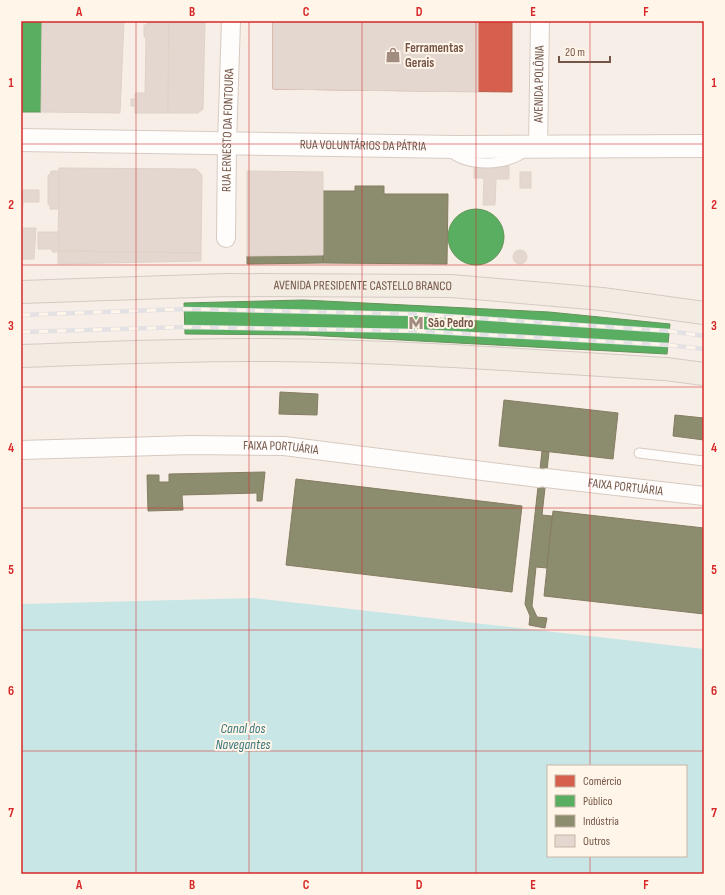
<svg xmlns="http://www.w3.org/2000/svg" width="725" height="895" font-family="'Sofia Sans Condensed',sans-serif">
<rect width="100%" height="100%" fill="#f7efe7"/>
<!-- water -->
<path fill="#c9e6e6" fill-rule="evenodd" d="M254 598 704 649V874H21V604ZM548 766H686V856H548Z"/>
<!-- shops -->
<polygon fill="#d6604d" stroke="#b95d4b" points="273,21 512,21 512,92 273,89"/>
<!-- public -->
<g fill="#5aae61" stroke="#629359">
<polygon points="21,21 42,21 41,112 21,112"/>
<circle cx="476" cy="237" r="28"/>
<polygon points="303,300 549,312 670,324 667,354 305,335 185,334 184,303"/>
</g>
<!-- industry -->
<g fill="#8c8c6e" stroke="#857c62">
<polygon points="355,186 384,186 384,194 448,194 447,264 323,263 323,191 355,191"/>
<polygon points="323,255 323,263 247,264 247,256"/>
<polygon points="280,392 318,394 317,415 279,414"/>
<polygon points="504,400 618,413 613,459 499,446"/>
<polygon points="675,415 704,418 704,440 673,436"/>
<polygon points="542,451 549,452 542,515 552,516 547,568 536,567 532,606 537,617 547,618 545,628 529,625 530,616 525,604"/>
<polygon points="265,472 262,501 257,501 257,493 182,495 183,510 148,511 147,475 159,475 159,482 169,482 169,474"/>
<polygon points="296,479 522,506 512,592 286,565"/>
<polygon points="553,511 704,528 704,614 544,596"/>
</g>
<!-- building -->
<g fill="#e3d7cf" stroke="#e0d2c9">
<polygon points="42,21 124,21 120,113 41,112"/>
<polygon points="147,21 169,21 168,113 135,113 135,106 131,106 131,99 135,99 135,93 145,93 146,37 144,37 144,25 147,25"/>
<polygon points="169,21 205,21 203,109 198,113 168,113"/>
<polygon points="273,21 478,21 478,92 273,89"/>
<polygon points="474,166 509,166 509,179 496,179 495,205 483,205 484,178 474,178"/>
<polygon points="59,168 196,169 202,175 201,253 58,251"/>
<polygon points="51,171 59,171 59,209 50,209 50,205 48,204 48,175 50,175"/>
<polygon points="247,171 323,172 323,255 247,256"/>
<rect x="520" y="172" width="11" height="16"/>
<polygon points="23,190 39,190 39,202 23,202 22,224 21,199 22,199"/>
<polygon points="22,228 36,228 34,259 21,259"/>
<polygon points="38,232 59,232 59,252 52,252 52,249 38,249"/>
<circle cx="520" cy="257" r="7"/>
<polygon points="58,251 201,253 201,261 58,264"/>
</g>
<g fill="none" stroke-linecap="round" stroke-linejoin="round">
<!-- service casing -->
<g stroke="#d6cac2" stroke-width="11">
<g id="service">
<path d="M449 151C468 168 507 166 526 151"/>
<polyline points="639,453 704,461"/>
</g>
</g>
<!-- minor casing -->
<g stroke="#d6cac2" stroke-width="20">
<g id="minor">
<path id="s1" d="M538 148 540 21"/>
<path id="s2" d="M226 238 227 144 231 21"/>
<path id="s3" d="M21 450 191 445 284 446 539 478"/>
<path id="s4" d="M546 478 704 496"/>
</g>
</g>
<!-- secondary casing -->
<g stroke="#d7cbc4" stroke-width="24">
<g id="secondary">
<path id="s5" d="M21 140 457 147 704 146"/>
</g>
</g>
<!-- primary casing -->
<g stroke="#d5cac4" stroke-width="24">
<g id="primary">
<path id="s6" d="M21 292 226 285 451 286 602 299 704 313"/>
<path d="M21 356C104 353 187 349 271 350 402 351 534 361 666 369L704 374"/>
</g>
</g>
<!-- service -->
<use href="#service" stroke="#fefdfb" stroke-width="9"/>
<!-- minor -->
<use href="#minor" stroke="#fefdfb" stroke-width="18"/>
<!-- secondary -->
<use href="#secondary" stroke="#fefdfb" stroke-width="22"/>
<!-- primary -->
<use href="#primary" stroke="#f2ece3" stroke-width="22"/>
<!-- rail casing -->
<g stroke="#e3e1e4" stroke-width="4.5">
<g id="rail">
<polyline points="21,315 185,309 416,314 669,331 704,336"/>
<polyline points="21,332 185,327 416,331 668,345 704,349"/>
</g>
</g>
<!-- rail -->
<use href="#rail" stroke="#fff5e8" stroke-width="3" stroke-dasharray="9" stroke-linecap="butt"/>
</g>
<!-- grid -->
<path fill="none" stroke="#d62828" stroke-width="1" stroke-opacity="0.55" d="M136 21V874M249 21V874M362 21V874M476 21V874M590 21V766M21 144H704M21 265H704M21 387H704M21 508H704M21 630H704M21 751H704M590 856V874"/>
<!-- icons -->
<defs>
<g id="shop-bare" transform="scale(1.2)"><path d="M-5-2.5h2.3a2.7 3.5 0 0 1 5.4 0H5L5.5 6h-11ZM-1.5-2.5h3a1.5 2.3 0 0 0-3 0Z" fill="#a28b7f" stroke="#fff5e8" stroke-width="2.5" paint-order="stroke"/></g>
<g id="metro-bare" transform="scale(1.2)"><path d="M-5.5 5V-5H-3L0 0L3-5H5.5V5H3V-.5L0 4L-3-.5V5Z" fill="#a28b7f" stroke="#fff5e8" stroke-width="2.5" paint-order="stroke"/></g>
</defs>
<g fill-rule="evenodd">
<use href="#shop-bare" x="393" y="55"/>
<use href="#metro-bare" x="416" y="323"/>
</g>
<g text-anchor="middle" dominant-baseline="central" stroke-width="4" stroke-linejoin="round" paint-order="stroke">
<!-- poi labels -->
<g font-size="13" font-weight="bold" fill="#745547" stroke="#fff5e8" text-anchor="start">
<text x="405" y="48">Ferramentas<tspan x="405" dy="15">Gerais</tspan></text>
<text x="428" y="323">São Pedro</text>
</g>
<!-- street labels -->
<g font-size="13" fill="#745547" stroke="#fff5e8">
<text stroke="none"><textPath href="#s1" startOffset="64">AVENIDA POLÔNIA</textPath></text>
<text stroke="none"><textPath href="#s2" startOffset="108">RUA ERNESTO DA FONTOURA</textPath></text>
<text stroke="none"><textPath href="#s5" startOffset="342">RUA VOLUNTÁRIOS DA PÁTRIA</textPath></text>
<text stroke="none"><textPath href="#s6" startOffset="342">AVENIDA PRESIDENTE CASTELLO BRANCO</textPath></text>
<text stroke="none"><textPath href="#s3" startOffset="260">FAIXA PORTUÁRIA</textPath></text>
<text stroke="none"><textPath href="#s4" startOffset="80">FAIXA PORTUÁRIA</textPath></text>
</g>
<!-- water labels -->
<g font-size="14" font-style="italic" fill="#3e7a82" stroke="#fff5e8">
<text x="243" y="728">Canal dos<tspan x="243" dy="16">Navegantes</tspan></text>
</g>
</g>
<!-- border -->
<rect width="725" height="895" fill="none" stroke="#fff5e8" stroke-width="44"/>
<!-- legend -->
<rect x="547" y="765" width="140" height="92" fill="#fff5e8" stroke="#c7b5a8"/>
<rect x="555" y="775" width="20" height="12" fill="#d6604d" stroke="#c7b5a8"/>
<text x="583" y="785" font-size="12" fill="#745547">Comércio</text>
<rect x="555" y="795" width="20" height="12" fill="#5aae61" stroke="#c7b5a8"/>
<text x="583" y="805" font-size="12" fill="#745547">Público</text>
<rect x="555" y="815" width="20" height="12" fill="#8c8c6e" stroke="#c7b5a8"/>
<text x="583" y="825" font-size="12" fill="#745547">Indústria</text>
<rect x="555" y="835" width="20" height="12" fill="#e3d7cf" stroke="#c7b5a8"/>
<text x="583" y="845" font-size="12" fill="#745547">Outros</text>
<!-- scale -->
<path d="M559 56v6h51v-6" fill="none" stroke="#745547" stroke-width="2"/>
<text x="565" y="56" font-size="12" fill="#745547" stroke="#fff5e8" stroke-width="3" paint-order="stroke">20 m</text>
<rect x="22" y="22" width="681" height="851" fill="none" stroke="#d62828" stroke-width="1.5"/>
<g font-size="13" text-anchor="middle" font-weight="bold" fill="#d62828">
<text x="79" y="16">A</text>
<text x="192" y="16">B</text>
<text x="306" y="16">C</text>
<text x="419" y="16">D</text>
<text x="533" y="16">E</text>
<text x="646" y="16">F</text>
<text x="11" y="87">1</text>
<text x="714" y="87">1</text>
<text x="11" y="209">2</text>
<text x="714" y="209">2</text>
<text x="11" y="330">3</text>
<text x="714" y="330">3</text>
<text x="11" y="452">4</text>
<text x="714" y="452">4</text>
<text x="11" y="574">5</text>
<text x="714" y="574">5</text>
<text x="11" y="695">6</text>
<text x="714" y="695">6</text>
<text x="11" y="817">7</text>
<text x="714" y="817">7</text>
<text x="79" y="889">A</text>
<text x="192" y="889">B</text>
<text x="306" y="889">C</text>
<text x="419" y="889">D</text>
<text x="533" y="889">E</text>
<text x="646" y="889">F</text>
</g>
</svg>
